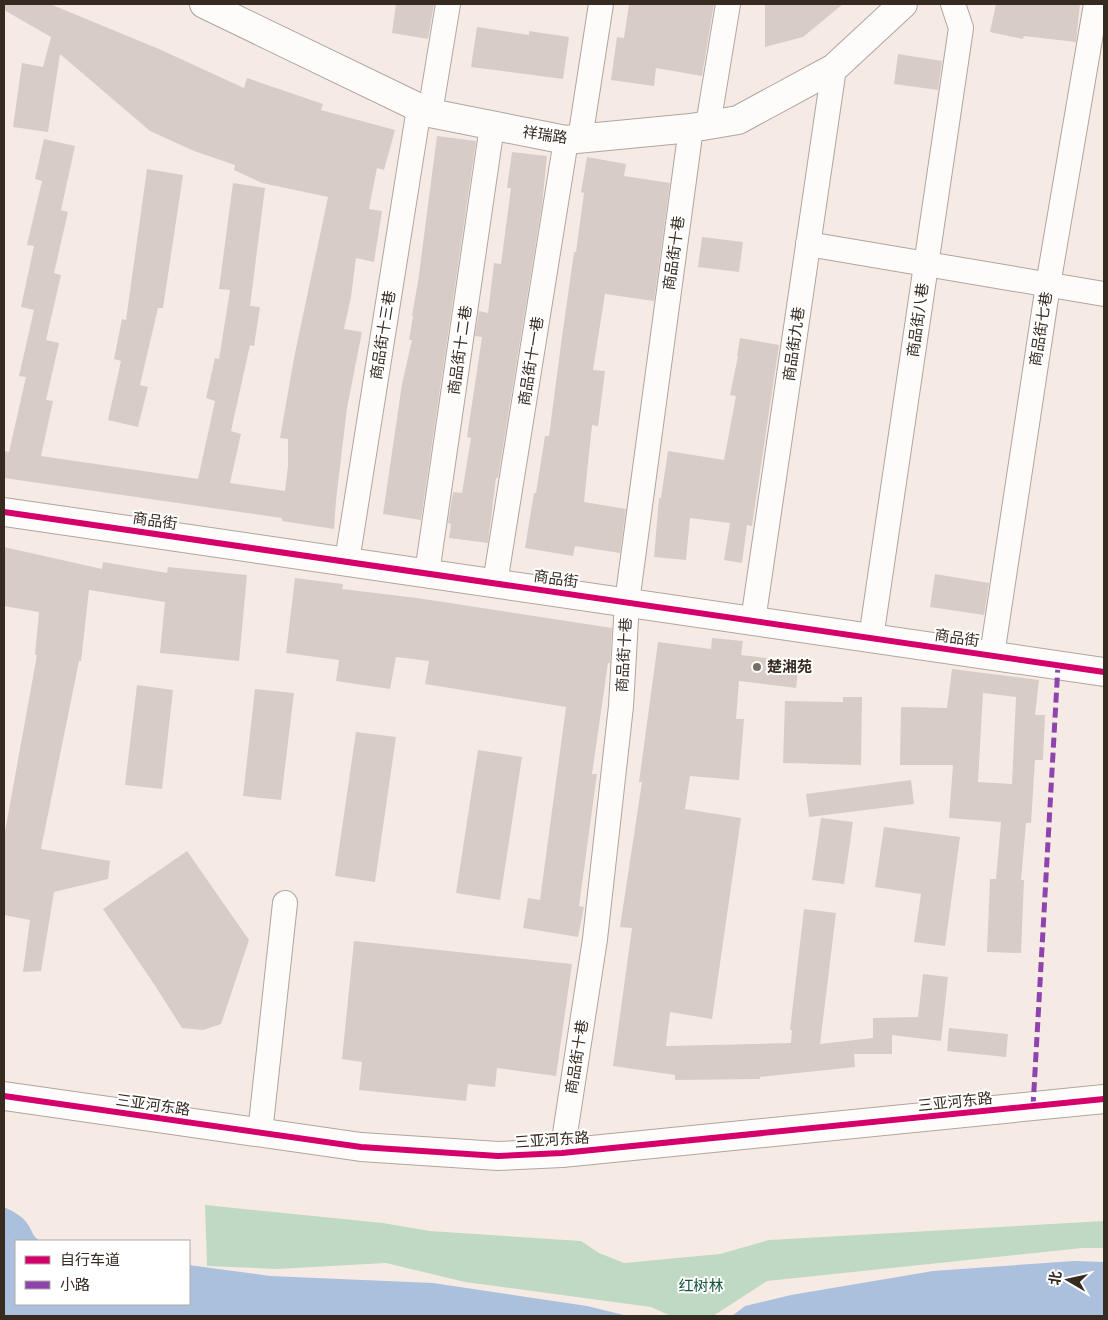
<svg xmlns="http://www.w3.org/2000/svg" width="1108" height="1320" font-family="'DejaVu Sans','Noto Sans SC',sans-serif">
<rect width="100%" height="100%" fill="#f6ebe4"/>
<!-- green -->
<polygon fill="#c0d9c4" points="205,1205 383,1223 430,1231 581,1241 599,1253 624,1263 720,1254 769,1240 1104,1221 1104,1248 1082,1248 767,1281 713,1316 671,1316 651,1307 465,1282 386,1263 277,1269 207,1266"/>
<!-- water -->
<g fill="#aac0dd">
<path d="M4 1207C14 1212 25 1217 30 1228 33 1234 34 1237 40 1241H16V1304H189V1265L270 1276 433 1283 587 1306 628 1316H4Z"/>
<polygon points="1074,1261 1104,1262 1104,1316 732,1316 745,1306 791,1295 933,1271"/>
</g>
<!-- building -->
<g fill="#d8ccc7" fill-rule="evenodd">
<polygon points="4,4 50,4 159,49 244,88 247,78 323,104 321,110 395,130 384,170 377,168 369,209 382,211 374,262 356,258 351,297 344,329 362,332 347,408 336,500 334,529 282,521 282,518 4,478 4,451 9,452 26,377 19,376 34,310 21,307 34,246 27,245 42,181 35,179 44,139 75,146 61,210 68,212 54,273 61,275 46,340 59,343 46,400 53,401 41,456 198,479 215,401 206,398 215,358 219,359 230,290 219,289 233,183 265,188 250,306 260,307 254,346 250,345 231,431 241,434 230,483 285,491 288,466 288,439 280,438 294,358 328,197 262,183 234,170 235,165 194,151 150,131 60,54 48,132 13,127 22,63 43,67 51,37 4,10"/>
<polygon points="396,4 434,4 428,39 392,33"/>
<polygon points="629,4 714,4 702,76 656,68 654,86 611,80 617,37 624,38"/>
<polygon points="765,4 843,4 803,37 765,47"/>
<polygon points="996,4 1080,4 1076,42 1024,36 1023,39 990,32"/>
<polygon points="477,27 529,35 529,31 569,37 563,79 471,67"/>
<polygon points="898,54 942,61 938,90 894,84"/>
<polygon points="437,136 476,141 421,520 383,514 402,384 412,340 409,340 413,316 412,315 418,282"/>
<polygon points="512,152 547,156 542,205 498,478 496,478 488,543 449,538 451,524 448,523 453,492 462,493 471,438 467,437 482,337 475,336 479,311 488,313 494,263 501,264 511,188 507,188"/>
<polygon points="587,157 626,164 624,176 670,183 654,301 605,294 593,370 605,371 598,426 592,425 584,502 626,509 620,553 575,546 573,556 525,548 534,493 536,493 545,436 549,436 561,344 574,252 576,252 584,193 581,192"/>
<polygon points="147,169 183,175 163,308 158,308 140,385 148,387 138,427 108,420 121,361 114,359 122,319 126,320"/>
<polygon points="702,237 743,242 739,272 698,267"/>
<polygon points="740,338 779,345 752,526 747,525 742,563 724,560 730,523 690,518 686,560 654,557 659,498 661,498 668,451 724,460 736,396 730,395 738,356 737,356"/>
<polygon points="4,547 102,569 103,562 167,573 168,567 247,575 239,661 160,653 165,602 89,590 81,661 79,661 41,849 110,861 108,879 54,892 41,971 23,972 30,920 4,915 4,837 37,655 35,655 39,612 4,606"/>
<polygon points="935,574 989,583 984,615 930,607"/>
<polygon points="295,578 343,584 342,589 417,598 612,628 610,663 608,663 592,774 597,774 579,906 584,907 578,937 523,928 528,898 540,900 566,707 425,684 429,661 396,657 390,689 336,681 339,660 286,653"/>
<polygon points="712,638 743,641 741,655 799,662 796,688 739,681 736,719 744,719 739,780 690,776 685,809 741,818 712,1019 670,1012 666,1046 791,1043 792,1030 790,1030 804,909 836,913 820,1044 873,1038 873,1018 918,1017 923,974 948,977 941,1041 892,1035 892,1054 854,1054 855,1067 760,1077 760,1079 675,1080 675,1075 613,1066 632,928 620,927 642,782 639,782 658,642 711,649"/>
<path d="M952 669 1039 680 1035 715H1045L1043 760H1035L1031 823H1026L1021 880H1024L1021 953 987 952 990 879H996L1001 822 949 818 953 765H900L901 707 947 708ZM983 693 1016 697 1012 784 978 782Z"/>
<polygon points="137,685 173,690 162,789 125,785"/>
<polygon points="255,689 294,693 281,800 243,796"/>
<polygon points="843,697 862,697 861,765 783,763 785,701 843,702"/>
<polygon points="356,732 396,737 375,882 335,876"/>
<polygon points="478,750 522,757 500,900 456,893"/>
<polygon points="911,780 914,804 809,817 806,794"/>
<polygon points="821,818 853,822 844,884 812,880"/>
<polygon points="884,827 960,837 945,946 914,942 921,894 875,887"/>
<polygon points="187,851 249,940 221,1024 203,1030 182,1028 154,984 103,909"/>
<polygon points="354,941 572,964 556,1076 497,1068 495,1087 468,1084 466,1101 359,1090 362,1062 342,1059"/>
<polygon points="949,1028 1008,1034 1006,1057 947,1051"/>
</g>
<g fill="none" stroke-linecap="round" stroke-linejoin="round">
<!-- minor casing -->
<g stroke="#b0a59e" stroke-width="26">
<g id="minor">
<polyline points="430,113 448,4"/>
<polyline points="708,125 728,4"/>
<polyline points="580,139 601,4"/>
<polyline points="808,244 1104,294"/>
<polyline points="347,561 419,108"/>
<polyline points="427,573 492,126"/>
<polyline points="495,583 566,140"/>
<polyline points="753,621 834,68"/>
<polyline points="871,638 961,28 953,4"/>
<polyline points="992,655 1048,285 1096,4"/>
<polyline points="260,1133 285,903"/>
<polyline points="562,1153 595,939 621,706 627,602 691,128"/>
</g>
</g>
<!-- tertiary casing -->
<g stroke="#b0a59e" stroke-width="30">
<g id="tertiary">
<polyline points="204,4 430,113 566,140 691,128 738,120 834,68 903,4"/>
<polyline points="4,512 1104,672"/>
<polyline points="4,1096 361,1147 498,1156 562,1153 1104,1099"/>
</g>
</g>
<!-- minor -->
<use href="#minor" stroke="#fefcfb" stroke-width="24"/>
<!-- tertiary -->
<use href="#tertiary" stroke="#fefcfb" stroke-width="28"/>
<!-- quiet -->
<polyline stroke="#8e44ad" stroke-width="5" stroke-dasharray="10 5" stroke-linecap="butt" points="1033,1107 1058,665"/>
<!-- cycleway casing -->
<g stroke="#fff" stroke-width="9">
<g id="cycleway">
<polyline points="4,512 1104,672"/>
<polyline points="4,1096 361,1147 498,1156 562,1153 1104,1099"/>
</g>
</g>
<!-- cycleway -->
<use href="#cycleway" stroke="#d6006c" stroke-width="6"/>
</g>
<!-- markers -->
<circle fill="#796e65" stroke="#fff" stroke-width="2" cx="757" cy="667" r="5"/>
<g text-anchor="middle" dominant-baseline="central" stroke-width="4" stroke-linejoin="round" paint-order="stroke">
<!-- street labels -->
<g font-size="15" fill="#362a21" stroke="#fff">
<text transform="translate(545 135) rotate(8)">祥瑞路</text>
<text transform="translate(674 253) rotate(-82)">商品街十巷</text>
<text transform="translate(918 320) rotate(-82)">商品街八巷</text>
<text transform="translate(1041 329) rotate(-81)">商品街七巷</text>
<text transform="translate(383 335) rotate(-81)">商品街十三巷</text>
<text transform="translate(794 344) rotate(-82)">商品街九巷</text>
<text transform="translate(460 350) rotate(-82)">商品街十二巷</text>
<text transform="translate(531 361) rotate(-81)">商品街十一巷</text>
<text transform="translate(155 521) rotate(8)">商品街</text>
<text transform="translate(556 579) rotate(8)">商品街</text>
<text transform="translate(957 638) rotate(8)">商品街</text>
<text transform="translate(624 655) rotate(-87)">商品街十巷</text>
<text transform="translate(577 1057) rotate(-81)">商品街十巷</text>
<text transform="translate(955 1102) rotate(-6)">三亚河东路</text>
<text transform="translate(153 1105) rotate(8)">三亚河东路</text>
<text transform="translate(552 1140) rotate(-4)">三亚河东路</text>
</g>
<!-- poi labels -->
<g font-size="15" font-weight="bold" fill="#362a21" stroke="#fff" text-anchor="start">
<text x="767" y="667">楚湘苑</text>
</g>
<!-- park labels -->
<g font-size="15" fill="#0f5536" stroke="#fff">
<text x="701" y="1286">红树林</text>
</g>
</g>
<!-- border -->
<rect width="1108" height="1320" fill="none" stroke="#362a21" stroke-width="10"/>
<!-- legend -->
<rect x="15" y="1240" width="175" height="65" fill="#ffffff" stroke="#afaaa6"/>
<rect x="25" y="1256" width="25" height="8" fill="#d6006c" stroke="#afaaa6"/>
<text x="60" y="1265" font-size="15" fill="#362a21">自行车道</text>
<rect x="25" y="1281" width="25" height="8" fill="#8e44ad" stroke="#afaaa6"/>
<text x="60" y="1290" font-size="15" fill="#362a21">小路</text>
<!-- north arrow -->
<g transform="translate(1068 1280) rotate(279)" stroke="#ffffff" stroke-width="4" paint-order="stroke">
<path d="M0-4L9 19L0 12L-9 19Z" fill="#362a21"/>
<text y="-8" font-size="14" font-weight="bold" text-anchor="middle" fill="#362a21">北</text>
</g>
</svg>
